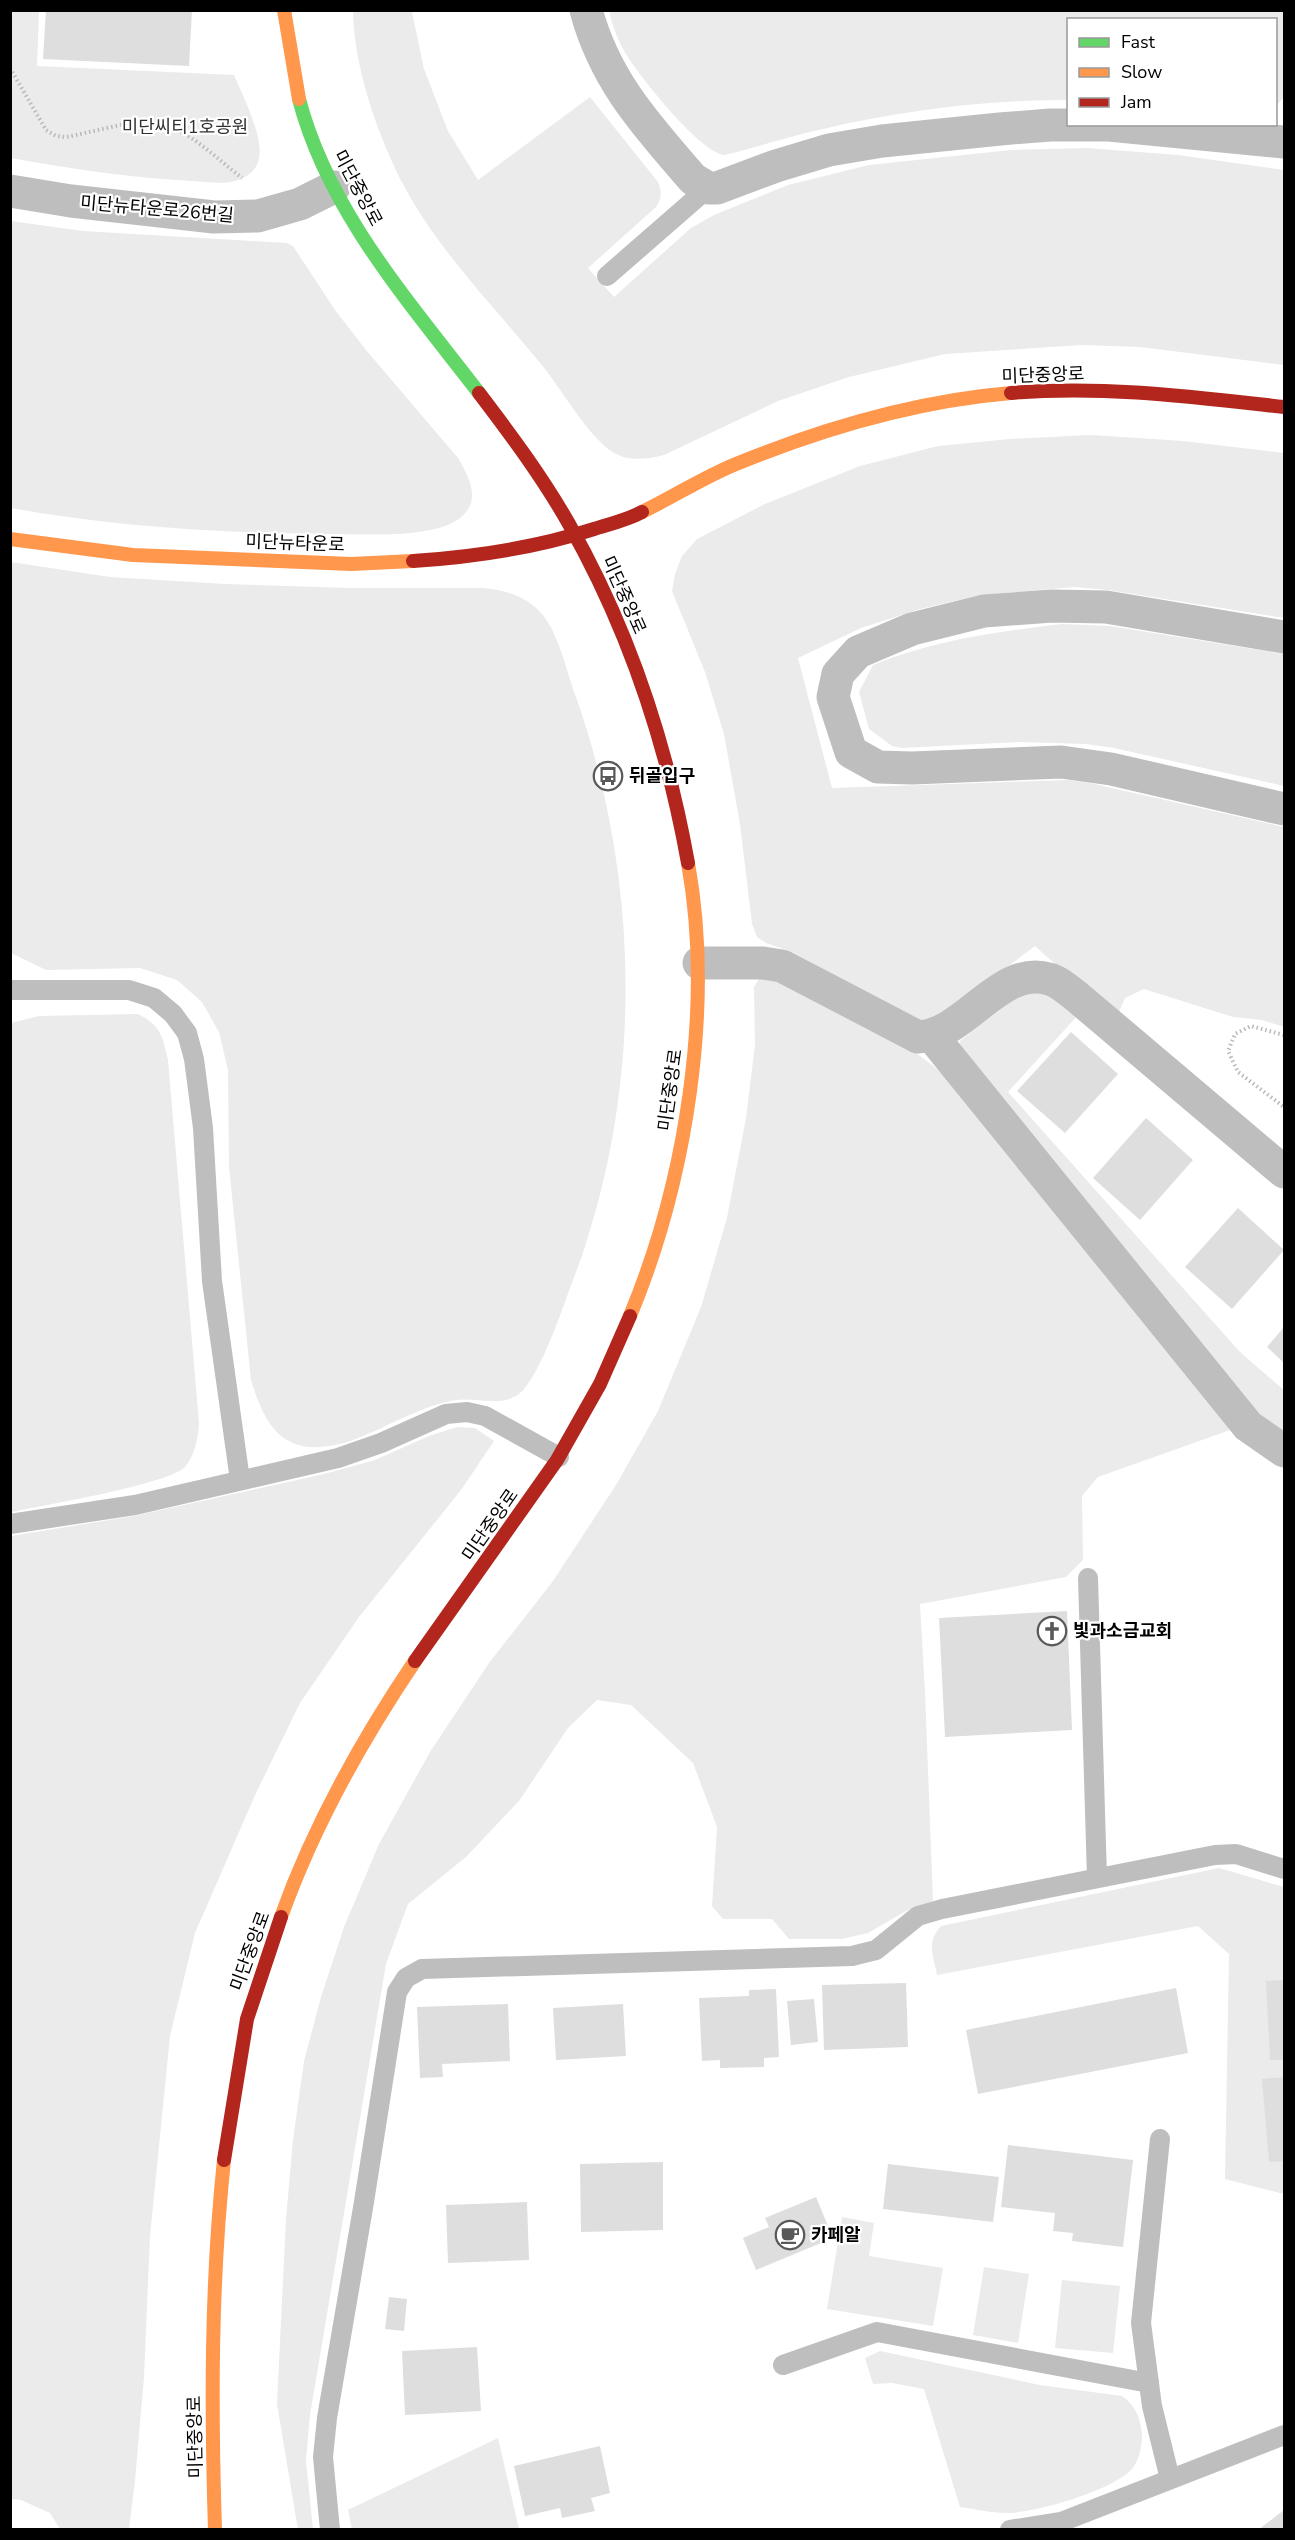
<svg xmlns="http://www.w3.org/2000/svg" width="1295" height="2540" font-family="'Nunito Sans','Noto Sans KR',sans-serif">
<rect width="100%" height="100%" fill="#fff"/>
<!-- green -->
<g fill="#ebebeb">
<path d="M10 11H39L37 66 234 75C243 97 266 140 258 162 255 171 247 177 238 180 224 185 207 182 193 181 132 178 71 169 11 158Z"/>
<path d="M353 11H425L412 12 424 69 448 131 478 180 590 97 658 182C662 192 662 198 656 207L588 268 614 297 691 228 714 215 788 185 869 165 1011 150 1087 148 1178 155 1284 170V365L1140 347 1082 345 945 354 849 377 778 401 664 455C645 460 625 462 608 449 581 426 563 391 541 364 488 299 428 241 393 164 372 117 354 62 353 11Z"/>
<path d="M609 11H1284V97L1276 106V20H1068V100C986 100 903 110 823 129 790 136 758 147 725 155 701 154 640 77 626 54 618 41 612 25 609 11Z"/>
<path d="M11 221 83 231 287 243 293 246 335 310 366 350 458 458C470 479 482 501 459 519 431 539 362 534 329 534 222 533 116 527 11 508Z"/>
<polygon points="1091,435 1183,441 1284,453 1284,618 1108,590 1075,587 1038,590 980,595 920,609 861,628 798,658 832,788 1069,780 1090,783 1284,827 1284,1027 1262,1020 1233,1017 1144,989 1125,998 1116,1019 1035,946 941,1017 925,1021 913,1018 792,952 766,943 757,937 752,924 740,824 724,734 705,672 672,591 675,574 682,556 697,539 765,504 860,466 938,446 1010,439"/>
<path d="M11 562 110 577 225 584 350 588H484C554 595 556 640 576 697 637 870 643 1064 587 1240 581 1261 572 1281 565 1302 557 1324 537 1379 520 1393 502 1408 477 1397 456 1400 419 1406 385 1429 350 1441 289 1460 267 1434 251 1380L229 1167 228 1070 219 1032 202 1002 177 980 140 968 46 970 11 953Z"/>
<path d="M1062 624 1110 626 1284 654V786L1114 748 1086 744 1019 742 902 748 892 746 869 729 859 692 873 665C935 640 996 632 1062 624Z"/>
<polygon points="760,977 775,978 915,1052 937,1069 964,1098 1233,1429 1098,1477 1082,1496 1083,1560 1066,1577 920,1604 925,1692 933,1901 906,1911 868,1933 842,1939 789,1939 772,1919 723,1919 712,1906 717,1827 693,1763 631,1705 597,1700 568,1728 519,1801 466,1857 408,1904 386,1964 310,2415 306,2461 313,2529 298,2530 277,2404 286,2219 293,2140 304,2061 321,1997 344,1927 379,1844 430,1752 489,1663 553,1581 616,1485 658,1411 701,1307 727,1218 746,1118 755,1045 754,987"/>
<polygon points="1034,990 1057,998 1079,1014 1008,1092 1240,1352 1284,1390 1284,1438 1265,1425 958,1049 960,1041 1022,993"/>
<path d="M138 1014C161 1026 162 1035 168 1060L199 1423C198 1438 195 1455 185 1467 169 1484 41 1506 11 1512V1023L39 1016Z"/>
<polygon points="457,1427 475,1428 494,1441 461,1490 359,1617 300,1703 256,1793 195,1933 170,2036 150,2236 144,2377 135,2481 129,2529 60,2529 50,2513 21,2500 11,2499 11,1536 134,1516 324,1474 375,1460 429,1436"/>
<path d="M1219 1868 1284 1887V2194L1225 2179 1229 1954 1198 1926 937 1975C933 1954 926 1943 941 1926Z"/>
<polygon points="842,2217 874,2223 869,2256 943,2268 933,2326 827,2309"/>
<polygon points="984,2267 1029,2274 1018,2343 973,2335"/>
<polygon points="1062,2280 1120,2286 1113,2353 1055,2348"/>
<path d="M880 2351 1040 2385 1122 2396C1135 2405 1141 2418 1142 2435 1142 2446 1139 2462 1131 2470 1111 2491 1035 2513 1006 2513 991 2513 975 2509 960 2507L924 2389 892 2383 873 2384 865 2358Z"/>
<polygon points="498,2438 519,2529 352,2529 348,2510"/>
</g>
<!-- building -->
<g fill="#dedede">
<polygon points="46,10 192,10 189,66 43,59"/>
<polygon points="1071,1032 1118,1074 1065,1133 1017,1091"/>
<polygon points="1146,1118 1193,1160 1140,1220 1093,1178"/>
<polygon points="1238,1208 1284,1250 1232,1309 1185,1267"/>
<polygon points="1284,1327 1284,1363 1267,1347"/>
<polygon points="1067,1611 1072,1730 945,1737 939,1618"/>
<polygon points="1284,1980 1284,2060 1270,2060 1266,1981"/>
<polygon points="906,1983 908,2047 824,2050 822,1985"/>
<polygon points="1176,1988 1188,2053 978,2094 966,2030"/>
<polygon points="776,1989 779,2057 764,2058 764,2067 720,2068 720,2060 702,2061 699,1998 749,1996 749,1990"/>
<polygon points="814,1999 818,2042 791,2045 787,2001"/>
<polygon points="508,2004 510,2061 442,2064 443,2077 420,2078 417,2007"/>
<polygon points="623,2004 626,2056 556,2060 553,2008"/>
<polygon points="1284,2077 1284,2161 1269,2162 1262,2079"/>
<polygon points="1008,2145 1133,2160 1123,2247 1072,2241 1073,2233 1053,2231 1055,2213 1001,2207"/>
<polygon points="663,2162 663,2230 581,2232 580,2164"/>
<polygon points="888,2164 999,2177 993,2222 883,2209"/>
<polygon points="816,2197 833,2238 756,2270 743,2238 769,2227 765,2218"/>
<polygon points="527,2202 529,2260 448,2263 446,2205"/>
<polygon points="389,2297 407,2299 404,2331 385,2329"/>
<polygon points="477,2347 481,2411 405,2415 402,2351"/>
<polygon points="600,2446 610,2493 591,2498 595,2511 562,2518 560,2508 525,2516 514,2466"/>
<polygon points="1284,2510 1284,2530 1258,2530"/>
</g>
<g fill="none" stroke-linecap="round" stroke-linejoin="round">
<!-- path -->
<g stroke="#b9b9b9" stroke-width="4" stroke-dasharray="1.5 3" stroke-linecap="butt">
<path d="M10 68 46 130 56 136 66 137C89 133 126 122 148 121 180 121 217 159 242 178"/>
<polyline points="1284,1035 1251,1026 1235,1034 1228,1051 1238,1072 1284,1107"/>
</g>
<!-- lane -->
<g stroke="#bebebe" stroke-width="20">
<polyline points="607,276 708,188"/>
<polyline points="10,990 129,990 154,998 173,1014 187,1033 194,1059 203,1128 212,1281 240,1480"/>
<polyline points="10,1524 135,1505 338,1458 381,1443 446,1414 467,1412 485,1416 559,1457"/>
<polyline points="1088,1578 1097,1878"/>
<polyline points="1160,2139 1141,2323 1152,2406 1170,2479"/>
<polyline points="783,2365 877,2332 1149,2383"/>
<polyline points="330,2530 323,2457 327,2418 364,2202 397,1992 406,1978 422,1969 852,1956 876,1950 918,1916 942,1909 1215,1855 1236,1854 1284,1869"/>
<polyline points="1010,2530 1061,2522 1284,2435"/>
</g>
<!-- street -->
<g stroke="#bebebe" stroke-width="33">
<path d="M586 10C605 81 647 126 693 179L708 188H717L776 166 829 150 882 141 1000 129 1050 125H1109L1284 142"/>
<polyline points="10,191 71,201 214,217 258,216 300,204 334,187"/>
<polyline points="1284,637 1106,607 1052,606 984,611 912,629 858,652 838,674 833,697 851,752 878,767 912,768 1061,762 1111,769 1284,809"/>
<path d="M699 963H763L782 966 918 1037C966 1035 1000 964 1049 979 1058 981 1068 990 1076 996L1284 1172"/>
<polyline points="932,1036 1248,1426 1284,1451"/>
</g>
<!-- fast -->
<path stroke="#63d668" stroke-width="14" d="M299 99C328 211 410 303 479 393"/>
<!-- slow -->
<g stroke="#ff974d" stroke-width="14">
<polyline points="284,10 299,99"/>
<path d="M642 512C673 497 704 477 736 464 824 428 916 401 1011 393"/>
<polyline points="10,539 133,555 351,564 413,561"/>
<path d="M630 1316C686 1181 714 1007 688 863"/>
<path d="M281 1917C314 1825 361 1741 415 1661"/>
<path d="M215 2530C211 2406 211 2283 224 2160"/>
</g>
<!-- jam -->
<g stroke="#b3261e" stroke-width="14">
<path d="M479 393C511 435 543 478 569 524 628 628 667 746 688 863"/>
<path d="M1011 393C1102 385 1194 397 1284 407"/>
<path d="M413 561C475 557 535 548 594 529 610 524 627 520 642 512"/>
<polyline points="415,1661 557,1460 600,1384 630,1316"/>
<polyline points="224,2160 247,2019 281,1917"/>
</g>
</g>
<!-- icons -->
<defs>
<g id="bus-ring" transform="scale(1.5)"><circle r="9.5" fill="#fff" stroke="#595959" stroke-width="1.5"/><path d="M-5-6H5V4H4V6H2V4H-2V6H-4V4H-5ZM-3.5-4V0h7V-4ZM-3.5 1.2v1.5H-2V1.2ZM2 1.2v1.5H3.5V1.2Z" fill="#595959"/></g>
<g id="church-ring" transform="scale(1.5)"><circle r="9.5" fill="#fff" stroke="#595959" stroke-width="1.5"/><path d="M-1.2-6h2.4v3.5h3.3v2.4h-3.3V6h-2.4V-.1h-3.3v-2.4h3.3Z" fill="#595959"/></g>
<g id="cafe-ring" transform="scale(1.5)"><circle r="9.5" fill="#fff" stroke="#595959" stroke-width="1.5"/><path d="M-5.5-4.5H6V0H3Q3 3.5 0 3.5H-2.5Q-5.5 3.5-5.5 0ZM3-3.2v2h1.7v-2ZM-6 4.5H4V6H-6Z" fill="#595959"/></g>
</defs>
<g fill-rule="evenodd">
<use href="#bus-ring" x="608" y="776"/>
<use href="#church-ring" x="1052" y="1631"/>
<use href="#cafe-ring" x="790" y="2235"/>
</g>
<g text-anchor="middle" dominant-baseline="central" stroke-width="4.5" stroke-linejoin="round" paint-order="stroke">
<!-- park labels -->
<g font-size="18" fill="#313131" stroke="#fff">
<text x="185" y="127">미단씨티1호공원</text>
</g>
<!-- street labels -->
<g font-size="18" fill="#000" stroke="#fff">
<text transform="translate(358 188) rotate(62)">미단중앙로</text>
<text transform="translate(157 209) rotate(5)">미단뉴타운로26번길</text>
<text transform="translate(1043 375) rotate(-2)">미단중앙로</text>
<text transform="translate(295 543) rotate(2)">미단뉴타운로</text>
<text transform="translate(624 595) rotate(66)">미단중앙로</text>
<text transform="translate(670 1090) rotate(-82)">미단중앙로</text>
<text transform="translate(490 1525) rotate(-55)">미단중앙로</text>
<text transform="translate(250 1951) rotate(-70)">미단중앙로</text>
<text transform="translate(195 2437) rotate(-91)">미단중앙로</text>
</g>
<!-- poi labels -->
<g font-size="18" font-weight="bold" fill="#000" stroke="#fff" text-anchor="start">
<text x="629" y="776">뒤골입구</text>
<text x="1073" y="1631">빛과소금교회</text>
<text x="811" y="2235">카페알</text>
</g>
</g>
<!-- border -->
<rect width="1295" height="2540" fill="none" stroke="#000000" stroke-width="24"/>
<!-- legend -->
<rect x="1067" y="18" width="210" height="108" fill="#ffffff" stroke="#999999" stroke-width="1.5"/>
<rect x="1079" y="38" width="30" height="9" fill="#63d668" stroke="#999999" stroke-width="1.5"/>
<text x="1121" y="48" font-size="18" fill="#000000">Fast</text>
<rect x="1079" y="68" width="30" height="9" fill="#ff974d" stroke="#999999" stroke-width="1.5"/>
<text x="1121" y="78" font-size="18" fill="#000000">Slow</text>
<rect x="1079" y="98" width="30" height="9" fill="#b3261e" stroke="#999999" stroke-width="1.5"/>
<text x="1121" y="108" font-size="18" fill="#000000">Jam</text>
</svg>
